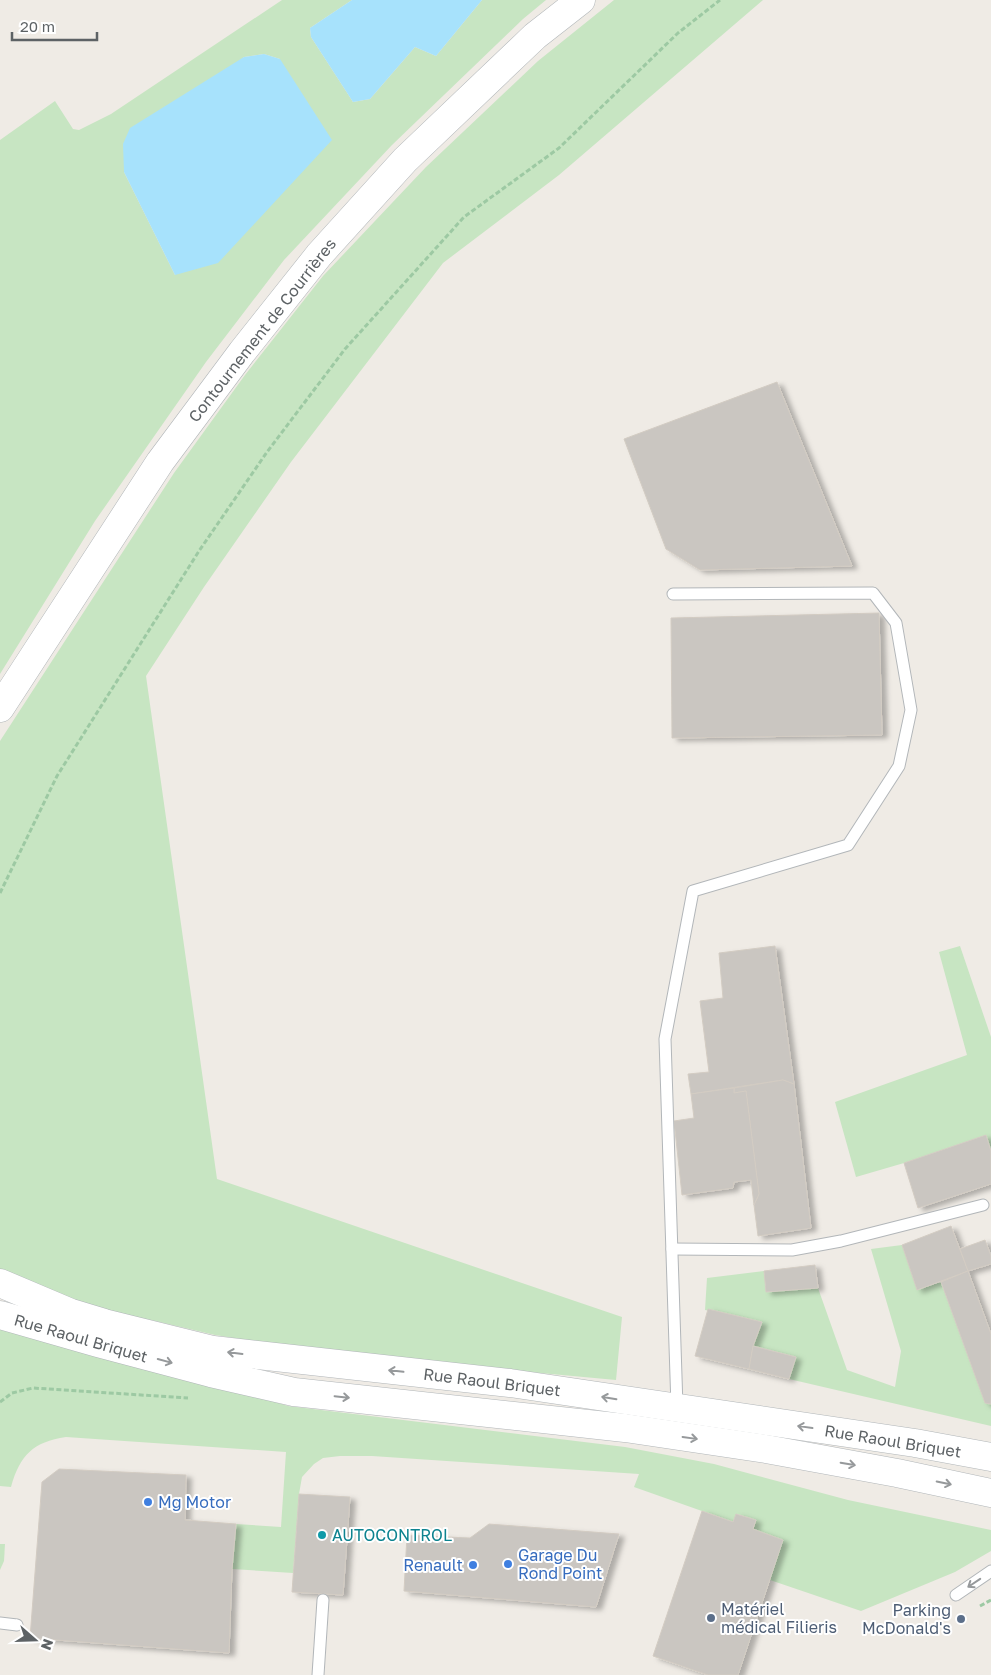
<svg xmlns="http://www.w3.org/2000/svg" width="991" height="1675" font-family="'Golos Text',sans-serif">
<defs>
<filter id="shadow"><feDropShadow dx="5.5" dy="3" stdDeviation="2.5" flood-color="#0004"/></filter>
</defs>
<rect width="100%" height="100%" fill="#efebe5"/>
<!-- green -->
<g fill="#c7e5c2" fill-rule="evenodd">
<path d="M282 0H352L310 28 311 37 353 102 370 99 415 47 436 56 482 0H546L523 19 392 145 284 260 206 362 95 521 0 674V140L55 101 73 129 79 130 111 114ZM264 54 280 59 175 275 124 172 244 57Z"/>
<polygon points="614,0 763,0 559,175 443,263 291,462 204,587 146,676 217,1179 622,1317 616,1380 432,1363 290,1347 215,1335 151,1320 103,1314 0,1271 0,741 174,473 245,375 323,276 426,167 538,61"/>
<polygon points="960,946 991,1037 991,1151 986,1135 904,1163 856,1177 835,1102 967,1055 939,952"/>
<polygon points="902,1245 917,1290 941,1282 985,1402 991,1404 991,1426 789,1379 796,1357 753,1346 762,1322 705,1310 707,1278 764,1271 766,1292 818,1288 847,1370 895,1387 901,1351 871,1249"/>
<path d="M0 1326 189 1375 288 1406 625 1447 714 1464 848 1500 991 1530V1551L955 1572 861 1611 770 1580 753 1529 756 1520 737 1514 733 1522 634 1487 639 1474 372 1456H340L323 1458 314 1464 302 1477 299 1494 293 1573 232 1569 236 1524 281 1527 286 1452 66 1437C33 1442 20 1455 11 1487L0 1486Z"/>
<polygon points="0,1544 5,1544 4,1561 0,1570"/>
</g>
<!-- water -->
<g fill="#a7e2fc">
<polygon points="352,0 482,0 436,56 415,47 370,99 353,102 311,37 310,28"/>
<polygon points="264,54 280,59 332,140 218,263 175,275 124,172 123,144 130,128 244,57"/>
</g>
<!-- building -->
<g fill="#cac6c1" stroke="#d3ccc3" filter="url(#shadow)">
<polygon points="777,382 852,566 700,570 666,549 624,439"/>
<polygon points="879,613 882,735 672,738 671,618"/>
<polygon points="775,946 794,1084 783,1080 691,1094 688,1074 709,1072 700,1001 723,998 719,953"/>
<polygon points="783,1080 794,1084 811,1228 758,1236 754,1205 759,1194 746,1091 734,1093 734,1088"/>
<polygon points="734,1088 734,1093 746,1091 759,1194 754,1205 751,1180 734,1182 733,1188 682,1195 674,1121 694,1118 691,1094"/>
<polygon points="986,1135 991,1151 991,1184 918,1208 904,1163"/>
<polygon points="951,1226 968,1271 917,1290 902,1245"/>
<polygon points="985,1240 991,1256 991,1264 968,1271 960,1249"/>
<polygon points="815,1265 818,1288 766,1292 764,1271"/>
<polygon points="968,1271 991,1334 991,1404 985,1403 941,1282"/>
<polygon points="708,1309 762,1322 753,1346 749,1369 695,1356"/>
<polygon points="753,1346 796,1357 789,1379 749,1369"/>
<polygon points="59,1469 186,1475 185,1520 236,1524 232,1569 229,1653 30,1638 42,1482"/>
<polygon points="299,1494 350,1497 343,1595 292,1592"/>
<polygon points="702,1511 733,1522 736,1514 756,1520 753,1529 783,1540 738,1675 708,1675 653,1656"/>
<polygon points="489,1524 619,1534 596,1607 404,1591 407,1535 470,1538"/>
</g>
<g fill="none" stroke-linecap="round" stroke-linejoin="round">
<!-- lane casing -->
<g stroke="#b2b6b9" stroke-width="13">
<g id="lane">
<polyline points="673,594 873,593 896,623 911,710 899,766 848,845 693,891 665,1039 677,1407"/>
<polyline points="672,1249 792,1250 841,1241 983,1205"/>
<polyline points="956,1595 991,1571"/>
<polyline points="0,1623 17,1625"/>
<polyline points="318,1675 323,1600"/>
</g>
</g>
<!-- secondary casing -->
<g stroke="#b1b6b9" stroke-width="29">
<g id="secondary">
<polyline points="0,708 160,462 242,352 319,255 405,160 535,36 581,0"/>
<polyline points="0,1283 71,1313 104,1323 213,1350 510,1383 915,1443 991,1457"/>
<polyline points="0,1315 98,1343 211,1373 294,1392 625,1428 766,1449 897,1473 991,1493"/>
</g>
</g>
<!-- path -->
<g stroke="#9dc9a3" stroke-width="3" stroke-dasharray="5 2.5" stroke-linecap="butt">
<polyline points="0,893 57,776 199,551 267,452 345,349 464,217 559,148 678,33 720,0"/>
<polyline points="0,1402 12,1393 33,1388 188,1398"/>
<polyline points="980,1606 991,1600"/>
</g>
<!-- lane -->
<use href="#lane" stroke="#fff" stroke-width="11"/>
<!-- secondary -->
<use href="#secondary" stroke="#fff" stroke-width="28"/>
</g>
<!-- one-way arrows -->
<defs><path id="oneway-shaft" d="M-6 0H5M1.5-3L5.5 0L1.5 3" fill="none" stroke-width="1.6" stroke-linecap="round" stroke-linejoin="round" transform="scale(1.25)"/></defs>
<g stroke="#96999b">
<use href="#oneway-shaft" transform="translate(235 1353) rotate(-173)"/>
<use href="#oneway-shaft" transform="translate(165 1361) rotate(15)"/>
<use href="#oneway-shaft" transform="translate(396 1371) rotate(-174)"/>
<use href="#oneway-shaft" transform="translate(342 1397) rotate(6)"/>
<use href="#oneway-shaft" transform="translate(609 1398) rotate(-171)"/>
<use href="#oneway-shaft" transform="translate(805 1427) rotate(-172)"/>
<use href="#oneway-shaft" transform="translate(690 1438) rotate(8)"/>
<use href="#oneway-shaft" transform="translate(848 1464) rotate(10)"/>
<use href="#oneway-shaft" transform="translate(944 1483) rotate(12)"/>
<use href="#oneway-shaft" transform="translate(974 1583) rotate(146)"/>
</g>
<!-- markers -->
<g fill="#3f7fe0" stroke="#fff" stroke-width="2">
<circle cx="148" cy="1502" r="5"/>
<circle cx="508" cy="1564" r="5"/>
<circle cx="473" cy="1565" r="5"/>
</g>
<circle fill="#0f9aa8" stroke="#fff" stroke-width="2" cx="322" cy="1535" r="5"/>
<g fill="#5c6f8a" stroke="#fff" stroke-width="2">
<circle cx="711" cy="1618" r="5"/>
<circle cx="961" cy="1619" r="5"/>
</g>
<g text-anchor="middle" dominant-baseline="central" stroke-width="4" stroke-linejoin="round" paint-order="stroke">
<!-- street labels -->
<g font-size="16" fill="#5d6265" stroke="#fff">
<text transform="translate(262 330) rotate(-52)">Contournement de Courrières</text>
<text transform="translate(81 1338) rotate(16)">Rue Raoul Briquet</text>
<text transform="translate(492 1382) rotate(7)">Rue Raoul Briquet</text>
<text transform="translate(893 1441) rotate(9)">Rue Raoul Briquet</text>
</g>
<!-- shop labels -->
<g font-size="16" fill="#366cbe" stroke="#fff" text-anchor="start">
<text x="158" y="1502">Mg Motor</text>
<text x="518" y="1555">Garage Du<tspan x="518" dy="18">Rond Point</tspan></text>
<text x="463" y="1565" text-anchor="end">Renault</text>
</g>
<!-- culture labels -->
<g font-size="16" fill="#0d838f" stroke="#fff" text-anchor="start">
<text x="332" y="1535">AUTOCONTROL</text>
</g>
<!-- service labels -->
<g font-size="16" fill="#4e5e75" stroke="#fff" text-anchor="start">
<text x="721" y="1609">Matériel<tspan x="721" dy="18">médical Filieris</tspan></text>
<text x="951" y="1610" text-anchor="end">Parking<tspan x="951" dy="18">McDonald's</tspan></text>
</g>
</g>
<!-- north arrow -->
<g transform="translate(35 1640) rotate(110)" stroke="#ffffff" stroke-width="4" paint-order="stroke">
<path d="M0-4L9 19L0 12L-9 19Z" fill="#5d6265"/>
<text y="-8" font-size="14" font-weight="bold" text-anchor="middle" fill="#5d6265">N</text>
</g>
<!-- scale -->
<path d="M12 32v8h85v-8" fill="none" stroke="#5d6265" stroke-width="2.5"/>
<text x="20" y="32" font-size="15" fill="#5d6265" stroke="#ffffff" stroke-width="4" paint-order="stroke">20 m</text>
</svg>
